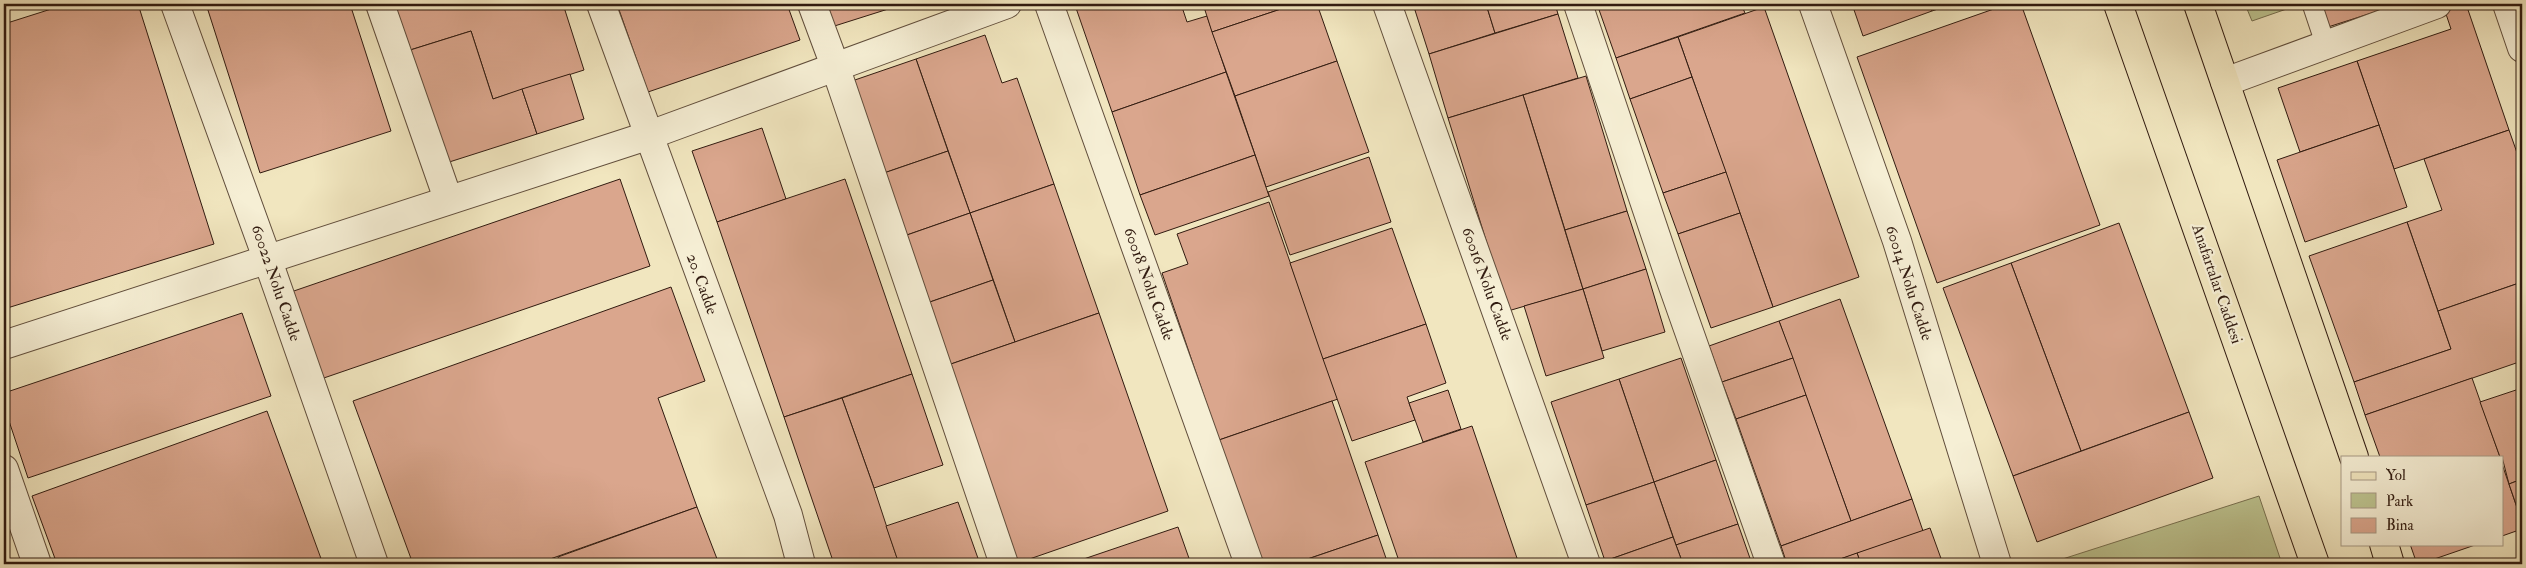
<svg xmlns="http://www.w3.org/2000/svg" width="2526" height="568" font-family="'IM FELL Double Pica',serif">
<rect width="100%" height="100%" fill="#f1e6bf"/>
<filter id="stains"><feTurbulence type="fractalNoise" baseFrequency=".004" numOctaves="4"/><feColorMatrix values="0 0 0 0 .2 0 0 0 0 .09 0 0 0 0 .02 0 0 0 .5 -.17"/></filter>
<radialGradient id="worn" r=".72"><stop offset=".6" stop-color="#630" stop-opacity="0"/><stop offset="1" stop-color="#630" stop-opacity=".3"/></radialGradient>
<!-- green -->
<g fill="#bdc490" stroke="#777050">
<polygon points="2245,4 2301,4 2252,21"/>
<polygon points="2259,496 2282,564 2047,564"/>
</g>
<!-- building -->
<g fill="#daa68d" stroke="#311b10">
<polygon points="4,4 18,4 4,9"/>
<polygon points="67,4 138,4 214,244 4,309 4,24"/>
<polygon points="206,4 350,4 391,131 260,173"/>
<polygon points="392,4 563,4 584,70 493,99 471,31 407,51"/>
<polygon points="617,4 787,4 800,40 648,92"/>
<polygon points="817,4 904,4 825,29"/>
<polygon points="1087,4 1181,4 1187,22 1207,16 1226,72 1112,112 1076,8"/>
<polygon points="1203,4 1296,4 1212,32"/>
<polygon points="1296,4 1317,4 1337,61 1235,96 1212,32"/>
<polygon points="1413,4 1486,4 1495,33 1429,54"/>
<polygon points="1486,4 1555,4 1558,14 1495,33"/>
<polygon points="1597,4 1741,4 1745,13 1616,58"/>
<polygon points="1852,4 1930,4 1932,11 1863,36"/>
<polygon points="1930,4 1953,4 1932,11"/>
<polygon points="2008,4 2021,4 2100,225 1937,283 1857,57"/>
<polygon points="2321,4 2400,4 2328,27"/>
<polygon points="2466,4 2509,130 2394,169 2357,61 2451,29 2445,11"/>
<polygon points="1764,7 1859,277 1773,307 1678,37"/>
<polygon points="1558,14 1578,78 1448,118 1429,54"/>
<polygon points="471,31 493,99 522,89 537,134 443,164 407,51"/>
<polygon points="985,35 1002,83 1017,78 1054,184 970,213 916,59"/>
<polygon points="1678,37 1692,77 1630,99 1616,58"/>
<polygon points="916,59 948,151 881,174 849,82"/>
<polygon points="1337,61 1369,152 1266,187 1235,96"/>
<polygon points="2357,61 2379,125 2300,152 2278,88"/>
<polygon points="1226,72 1255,155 1140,195 1112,112"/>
<polygon points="570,74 584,119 537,134 522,89"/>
<polygon points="1586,76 1627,211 1565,230 1523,95"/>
<polygon points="1692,77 1726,172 1663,193 1630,99"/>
<polygon points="1523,95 1583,289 1508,311 1448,118"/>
<polygon points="2379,125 2407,207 2305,242 2277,160"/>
<polygon points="762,128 786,199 717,222 692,151"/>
<polygon points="2509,130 2522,167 2522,282 2438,311 2407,222 2442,210 2424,159"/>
<polygon points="948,151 970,213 904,236 881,174"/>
<polygon points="1255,155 1269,196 1155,235 1140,195"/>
<polygon points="1369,157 1391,222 1290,255 1268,192"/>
<polygon points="1726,172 1740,213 1678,234 1663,193"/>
<polygon points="620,179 650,266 318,380 288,293"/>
<polygon points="845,179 912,374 784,417 717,222"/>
<polygon points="1054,184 1099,313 1015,342 970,213"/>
<polygon points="1269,202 1338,399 1219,440 1162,273 1188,264 1177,234"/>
<polygon points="1627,211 1646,269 1583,289 1565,230"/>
<polygon points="970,213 993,280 927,303 904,236"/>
<polygon points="1740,213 1773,307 1711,328 1678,234"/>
<polygon points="2407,222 2451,349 2354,382 2309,256"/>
<polygon points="2119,223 2189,412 2081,451 2011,263"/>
<polygon points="1392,228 1426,324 1323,359 1290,263"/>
<polygon points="2011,263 2081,451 2013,476 1943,288"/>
<polygon points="1646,269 1665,332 1602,351 1583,289"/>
<polygon points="993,280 1015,342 948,365 927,303"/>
<polygon points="2522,282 2522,361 2365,415 2354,382 2451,349 2438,311"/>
<polygon points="671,287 705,381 658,398 697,507 536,564 413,564 353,401"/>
<polygon points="1583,289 1604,358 1546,376 1524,306"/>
<polygon points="1840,299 1912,499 1851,521 1779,321"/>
<polygon points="242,313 271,396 28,478 4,406 4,393"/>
<polygon points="1099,313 1168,511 1018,563 948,365"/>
<polygon points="1779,321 1793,358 1722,382 1709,346"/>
<polygon points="1426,324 1446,383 1407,397 1415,420 1352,441 1323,359"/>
<polygon points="1681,358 1716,460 1654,482 1619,379"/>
<polygon points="1793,358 1806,395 1736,419 1722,382"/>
<polygon points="912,374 943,465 874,488 842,398"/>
<polygon points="2472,378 2500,457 2380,457 2365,415"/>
<polygon points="1619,379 1654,482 1586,505 1551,402"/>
<polygon points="2522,388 2522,479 2509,484 2502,457 2500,457 2480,402"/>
<polygon points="1448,390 1461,429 1423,442 1409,403"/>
<polygon points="1806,395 1851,521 1781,546 1736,419"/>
<polygon points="842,398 874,488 899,564 834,564 784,417"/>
<polygon points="1332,401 1378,535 1293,564 1263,564 1219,440"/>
<polygon points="267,411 323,564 57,564 32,496"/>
<polygon points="2189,412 2213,478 2037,542 2013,476"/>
<polygon points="1472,426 1519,564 1400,564 1365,462"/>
<polygon points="1716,460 1738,524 1676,545 1654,482"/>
<polygon points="2502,464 2522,522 2522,529 2502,536"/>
<polygon points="2522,479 2522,522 2509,484"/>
<polygon points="1654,482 1673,537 1605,561 1586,505"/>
<polygon points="1912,499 1923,531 1826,564 1787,564 1781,546"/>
<polygon points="958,502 980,564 899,564 886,526"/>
<polygon points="697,507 719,564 560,564 558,557"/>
<polygon points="1738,524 1752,564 1683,564 1676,545"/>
<polygon points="1178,527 1191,564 1069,564"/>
<polygon points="1930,528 1943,564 1861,564 1857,553"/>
<polygon points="1378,535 1388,564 1293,564"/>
<polygon points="1673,537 1683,564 1606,564 1605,561"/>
<polygon points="2410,544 2478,544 2420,564 2417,564"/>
<polygon points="1857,553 1861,564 1826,564"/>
</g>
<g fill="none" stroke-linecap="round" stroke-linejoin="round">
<!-- lane casing -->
<g stroke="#614e3c" stroke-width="21">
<polyline id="lane" points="2312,4 2325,43"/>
</g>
<!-- street casing -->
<g stroke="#614e3c" stroke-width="30">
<g id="street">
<polyline points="175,4 267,258 374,564"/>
<polyline points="380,4 448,199"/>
<polyline points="601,4 788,515 801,564"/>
<polyline points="812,4 835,66 1004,564"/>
<polyline points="1049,4 1249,564"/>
<polyline points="1387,4 1586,564"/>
<polyline points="1578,4 1668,272 1771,564"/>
<polyline points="1813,4 1897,241 1997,564"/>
<polyline points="2507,4 2522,48"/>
<polyline points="2225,82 2437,4"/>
<polyline points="4,345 647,136 1007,4"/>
<polyline points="4,469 37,564"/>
</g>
</g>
<!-- primary casing -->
<g stroke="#311b10" stroke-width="30">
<g id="primary">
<polyline points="2118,4 2315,564"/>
<polyline points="2198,4 2354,457"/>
<polyline points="2384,544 2390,564"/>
</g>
</g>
<!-- lane -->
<use href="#lane" stroke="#f6efd5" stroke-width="19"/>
<!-- street -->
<use href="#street" stroke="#f6efd5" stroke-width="28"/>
<!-- primary -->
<use href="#primary" stroke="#f1e6bf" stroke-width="28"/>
</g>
<g text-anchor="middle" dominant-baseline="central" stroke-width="4.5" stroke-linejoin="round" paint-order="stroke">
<!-- street labels -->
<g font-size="16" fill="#311b10" stroke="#f6efd5">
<text transform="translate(276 283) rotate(71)">60022 Nolu Cadde</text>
<text transform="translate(1909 283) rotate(72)">60014 Nolu Cadde</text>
<text transform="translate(702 284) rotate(70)">20. Cadde</text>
<text transform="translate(1149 284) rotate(70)">60018 Nolu Cadde</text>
<text transform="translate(1487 284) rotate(70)">60016 Nolu Cadde</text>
<text transform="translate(2217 284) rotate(71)">Anafartalar Caddesi</text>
</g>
</g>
<!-- margin -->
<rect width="2526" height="568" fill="none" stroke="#f1e6bf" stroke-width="20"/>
<rect x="5" y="5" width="2516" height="558" fill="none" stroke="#311b10" stroke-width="2.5"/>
<rect x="10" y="10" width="2506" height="548" fill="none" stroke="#311b10"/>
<!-- legend -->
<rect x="2341" y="456" width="162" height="90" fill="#f6efd5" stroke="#a79a86"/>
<rect x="2351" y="472" width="25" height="8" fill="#f1e6bf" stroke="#a79a86"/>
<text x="2386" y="480" font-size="15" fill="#311b10">Yol</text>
<rect x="2351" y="493" width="25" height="15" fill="#bdc490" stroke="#a79a86"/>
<text x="2386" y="506" font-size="15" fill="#311b10">Park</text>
<rect x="2351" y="518" width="25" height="15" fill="#daa68d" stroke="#a79a86"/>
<text x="2386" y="530" font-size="15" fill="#311b10">Bina</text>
<rect width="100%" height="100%" filter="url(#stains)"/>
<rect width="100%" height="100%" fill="url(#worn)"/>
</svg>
